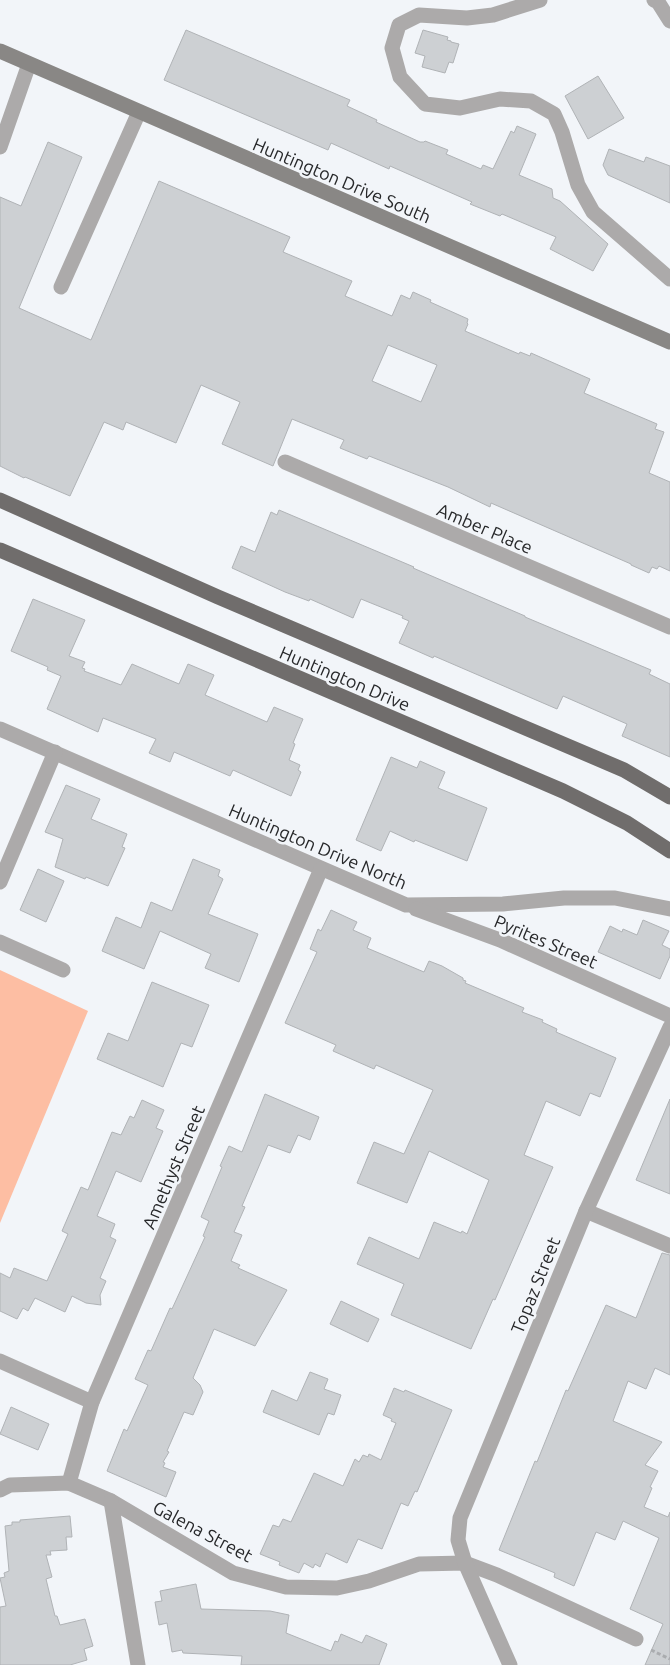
<svg xmlns="http://www.w3.org/2000/svg" width="670" height="1665" font-family="Ubuntu,sans-serif">
<rect width="100%" height="100%" fill="#f2f5f9"/>
<!-- green -->
<polygon fill="#fdbea3" points="0,970 88,1011 0,1223"/>
<!-- building -->
<g fill="#cdd0d3" stroke="#b0b3b6" fill-rule="evenodd">
<polygon points="186,30 350,100 347,106 377,120 376,122 420,142 424,142 425,141 448,150 446,154 481,169 483,165 493,169 511,131 514,133 517,126 536,134 519,175 552,189 553,198 560,201 608,244 593,271 550,249 556,237 502,214 500,216 470,204 472,202 390,166 389,169 331,143 328,150 164,80"/>
<polygon points="423,30 448,37 447,40 451,41 451,42 459,44 453,63 449,62 445,73 422,67 425,56 415,53"/>
<polygon points="598,76 624,118 588,139 565,96"/>
<path d="M48 142 82 157 19 308 91 340 159 181 290 237 283 252 352 281 345 296 392 316 401 295 410 299 413 292 431 300 430 302 468 319 467 323 468 324 465 331 519 354 520 352 530 356 531 353 590 379 584 393 657 424 655 429 664 432 649 473 670 482V571L659 566 657 569 652 567 649 573 631 565V564L491 503 490 507 448 487 369 456 367 459 340 448 344 440 292 419 273 466 222 444 240 402 201 385 176 443 126 422 123 430 104 422 70 496 25 477 24 478 0 466V197L21 206ZM388 345 437 365 421 402 372 381Z"/>
<polygon points="609,149 644,162 646,157 670,166 670,203 608,175 603,165"/>
<polygon points="279,510 414,567 413,568 525,616 525,617 651,670 649,674 670,684 670,757 622,736 627,724 563,696 557,709 434,656 433,658 399,643 409,621 402,618 403,616 361,599 353,618 310,599 309,601 285,592 232,568 241,546 255,552 271,512 277,515"/>
<polygon points="33,599 85,620 69,656 85,662 82,668 85,669 84,671 121,685 132,664 179,684 188,664 214,675 205,695 267,722 274,707 303,719 293,743 295,744 289,760 300,765 298,770 301,772 291,796 233,770 230,776 174,752 170,762 149,753 156,739 103,718 98,732 47,709 61,676 47,670 48,667 11,651"/>
<polygon points="391,757 417,768 420,761 445,772 438,788 487,808 467,861 415,840 414,842 390,831 381,851 356,840"/>
<polygon points="66,785 100,799 91,819 127,834 122,847 125,848 108,886 86,877 85,879 55,867 63,839 45,832"/>
<polygon points="193,859 220,870 218,876 223,879 208,914 258,934 239,982 205,968 211,954 160,931 144,969 102,951 116,917 141,928 151,902 172,911"/>
<polygon points="38,869 64,881 46,922 20,910"/>
<polygon points="331,910 357,922 353,930 371,938 367,948 424,972 429,961 442,966 463,978 463,980 466,981 465,983 524,1008 522,1012 543,1020 542,1022 557,1029 556,1032 616,1058 600,1097 590,1093 580,1116 546,1101 524,1155 553,1167 495,1300 493,1299 471,1349 391,1315 404,1284 357,1264 369,1237 419,1259 434,1222 461,1233 462,1231 467,1234 489,1180 429,1151 407,1203 357,1183 374,1142 404,1154 433,1090 376,1065 374,1069 333,1051 336,1045 285,1023 317,952 310,949 318,929 321,931"/>
<polygon points="643,920 669,931 662,945 670,949 670,956 660,979 598,952 610,926 622,932 623,929 637,935"/>
<polygon points="152,982 209,1005 192,1047 181,1043 163,1087 97,1059 108,1033 128,1041"/>
<polygon points="265,1094 319,1117 310,1140 298,1135 290,1153 268,1145 242,1206 245,1207 234,1232 242,1235 231,1261 240,1265 238,1268 287,1290 255,1346 214,1329 193,1378 200,1385 203,1392 193,1415 184,1412 167,1451 169,1452 163,1462 165,1463 163,1467 176,1472 166,1497 107,1471 124,1429 127,1431 148,1385 135,1379 148,1350 151,1351 170,1308 172,1309 205,1237 203,1236 209,1221 201,1217 222,1167 220,1166 229,1146 242,1152"/>
<polygon points="670,1099 670,1194 636,1180"/>
<polygon points="142,1100 164,1110 156,1128 163,1131 141,1182 116,1171 97,1216 115,1224 110,1237 116,1240 100,1278 106,1281 100,1295 101,1305 86,1303 72,1296 65,1312 35,1298 28,1311 23,1308 17,1319 0,1311 0,1273 10,1278 14,1268 47,1281 68,1234 62,1231 81,1187 88,1190 112,1132 121,1135 130,1116 134,1118"/>
<polygon points="662,1253 670,1255 670,1375 655,1368 646,1389 628,1381 613,1421 662,1442 645,1465 658,1471 650,1487 652,1488 644,1507 668,1517 670,1512 670,1665 645,1665 663,1624 630,1609 659,1538 623,1521 615,1540 596,1532 574,1586 554,1577 555,1573 499,1550 535,1461 537,1462 566,1390 568,1391 606,1305 636,1318"/>
<polygon points="341,1301 379,1319 368,1342 330,1324"/>
<polygon points="310,1372 328,1379 324,1389 341,1395 334,1415 328,1413 319,1435 263,1412 272,1390 297,1401"/>
<polygon points="394,1388 404,1392 405,1390 452,1410 417,1492 415,1491 408,1506 401,1503 382,1549 358,1539 347,1563 326,1553 320,1567 315,1564 313,1568 304,1563 299,1573 279,1565 280,1562 260,1554 273,1525 279,1527 283,1519 291,1522 314,1473 343,1486 355,1459 359,1462 363,1455 368,1457 369,1454 381,1460 396,1423 391,1421 392,1419 383,1415"/>
<polygon points="11,1407 49,1424 38,1450 0,1434"/>
<polygon points="70,1516 72,1537 66,1537 67,1550 50,1551 51,1555 46,1555 52,1577 46,1579 55,1616 57,1616 60,1625 85,1619 93,1646 84,1649 87,1660 70,1665 0,1665 0,1607 6,1606 0,1578 5,1577 4,1573 9,1571 5,1526 12,1525 12,1522 20,1522 20,1520"/>
<polygon points="196,1584 201,1609 270,1611 289,1615 286,1633 331,1651 335,1641 338,1642 341,1634 362,1643 366,1635 387,1644 379,1665 241,1665 242,1656 183,1653 182,1650 172,1652 167,1623 159,1625 155,1602 162,1601 160,1591"/>
</g>
<g fill="none" stroke-linecap="round" stroke-linejoin="round">
<!-- path -->
<polyline stroke="#aaacaf" stroke-width="3" stroke-dasharray="4 2.5" stroke-linecap="butt" points="651,1650 670,1659"/>
<!-- lane -->
<g stroke="#acaaaa" stroke-width="15">
<polyline points="0,147 29,64"/>
<polyline points="61,287 139,112"/>
</g>
<!-- street -->
<g stroke="#acaaaa" stroke-width="15">
<polyline points="540,0 493,15 467,18 419,15 399,25 392,48 400,77 425,104 460,108 500,99 531,101 554,114 562,132 578,185 593,212 670,279"/>
<polyline points="654,0 658,2 670,21"/>
<polyline points="285,462 670,627"/>
<polyline points="0,729 406,905 503,904 564,898 615,898 670,909"/>
<polyline points="0,882 55,752"/>
<polyline points="416,909 500,940 670,1016"/>
<polyline points="0,942 63,970"/>
<polyline points="586,1211 670,1246"/>
<polyline points="0,1361 92,1402"/>
<polyline points="69,1483 92,1402 321,869"/>
<polyline points="0,1490 10,1485 69,1483 111,1501 233,1573 286,1587 337,1588 369,1581 419,1564 465,1563 497,1575 636,1639"/>
<polyline points="111,1501 138,1665"/>
<polyline points="510,1665 465,1563 458,1540 460,1518 586,1211 670,1027"/>
</g>
<!-- secondary -->
<polyline stroke="#898785" stroke-width="15" points="0,51 670,342"/>
<!-- primary -->
<g stroke="#706d6c" stroke-width="15">
<polyline points="0,500 218,597 624,770 670,797"/>
<polyline points="0,550 563,791 627,823 670,851"/>
</g>
</g>
<g text-anchor="middle" dominant-baseline="central" stroke-width="5" stroke-linejoin="round" paint-order="stroke">
<!-- street labels -->
<g font-size="18" fill="#27282a" stroke="#f2f5f9">
<text transform="translate(342 180) rotate(23)">Huntington Drive South</text>
<text transform="translate(485 528) rotate(23)">Amber Place</text>
<text transform="translate(345 678) rotate(23)">Huntington Drive</text>
<text transform="translate(318 846) rotate(23)">Huntington Drive North</text>
<text transform="translate(546 941) rotate(23)">Pyrites Street</text>
<text transform="translate(173 1167) rotate(-67)">Amethyst Street</text>
<text transform="translate(535 1285) rotate(-68)">Topaz Street</text>
<text transform="translate(203 1531) rotate(28)">Galena Street</text>
</g>
</g>
</svg>
